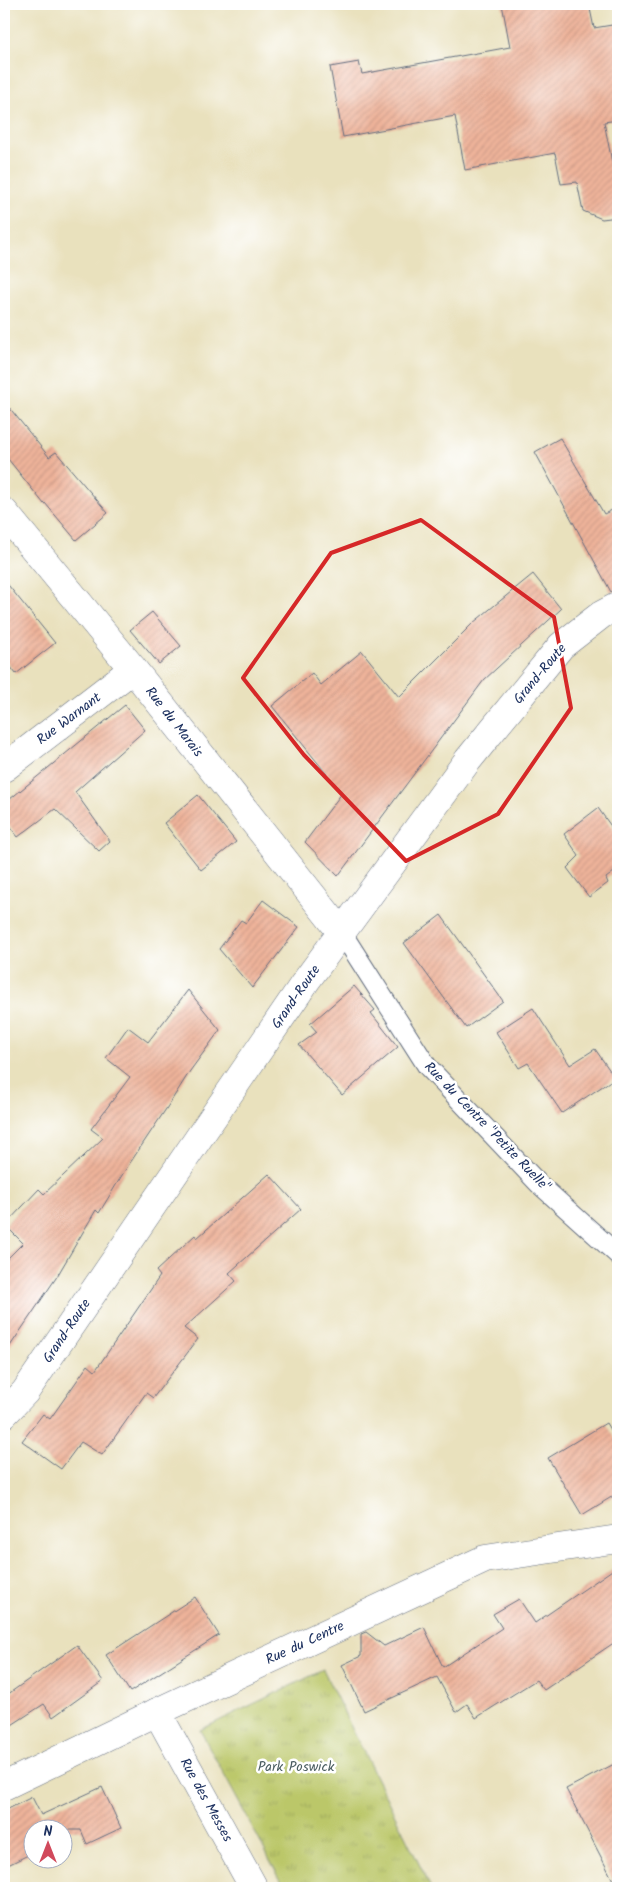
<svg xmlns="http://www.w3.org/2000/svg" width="622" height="1892" font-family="Kalam,sans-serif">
<defs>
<pattern id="grass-tufts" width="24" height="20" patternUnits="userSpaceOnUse" patternTransform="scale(1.25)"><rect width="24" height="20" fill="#bbc769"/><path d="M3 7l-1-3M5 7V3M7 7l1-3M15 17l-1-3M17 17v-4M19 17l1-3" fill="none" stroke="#a0ab5d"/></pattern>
<pattern id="building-hatch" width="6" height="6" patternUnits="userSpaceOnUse" patternTransform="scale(1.25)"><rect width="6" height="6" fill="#eeb39a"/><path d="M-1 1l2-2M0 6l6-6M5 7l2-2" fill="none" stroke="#cc9a87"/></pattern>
</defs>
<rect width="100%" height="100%" fill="#fff"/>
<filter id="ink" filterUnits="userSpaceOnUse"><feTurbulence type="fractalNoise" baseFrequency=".02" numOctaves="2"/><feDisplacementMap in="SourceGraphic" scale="10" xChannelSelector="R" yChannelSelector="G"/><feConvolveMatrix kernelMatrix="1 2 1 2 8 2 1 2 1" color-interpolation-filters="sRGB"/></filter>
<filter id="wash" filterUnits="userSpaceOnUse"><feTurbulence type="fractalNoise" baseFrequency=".0096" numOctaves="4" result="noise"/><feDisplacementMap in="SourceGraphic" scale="20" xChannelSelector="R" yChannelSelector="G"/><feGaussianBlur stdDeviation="1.12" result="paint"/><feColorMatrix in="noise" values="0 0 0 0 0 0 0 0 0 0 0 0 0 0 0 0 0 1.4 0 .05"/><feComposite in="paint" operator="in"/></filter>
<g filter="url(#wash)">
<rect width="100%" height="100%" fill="#e9e1bd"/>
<!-- grass -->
<polygon fill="url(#grass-tufts)" stroke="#6b7b64" points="323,1670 431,1888 285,1888 200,1730"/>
<g id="blocks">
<!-- building -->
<g fill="url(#building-hatch)">
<polygon points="502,4 589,4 594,28 618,24 618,120 604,122 615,177 618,176 618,217 602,219 583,211 577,182 561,184 555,153 465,170 455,116 343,137 330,67 359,62 362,74 510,47"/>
<polygon points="4,401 49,457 56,452 108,513 76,540 45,503 44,504 4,454"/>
<polygon points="560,438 604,514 618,507 618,590 611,592 535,452"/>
<polygon points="533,574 561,609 484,680 338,876 305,842 342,793 272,706 312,673 321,685 362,651 399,697 473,623"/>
<polygon points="4,580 55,643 16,674 4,658"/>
<polygon points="152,612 181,646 159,664 130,630"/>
<polygon points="125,705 145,730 75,792 110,841 99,851 55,809 18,837 4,819 4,804"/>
<polygon points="198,795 236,842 201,870 164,823"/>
<polygon points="598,808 618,836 618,869 606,878 608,883 589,897 567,868 579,856 564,834"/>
<polygon points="263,900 299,927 252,988 219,949 241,920 246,923"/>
<polygon points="441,915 503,1001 466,1028 404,943"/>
<polygon points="354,986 375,1010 371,1013 398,1047 342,1095 299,1045 317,1032 310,1024"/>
<polygon points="188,990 220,1030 190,1071 168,1106 124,1172 99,1213 96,1210 56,1278 4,1355 4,1262 23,1243 5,1225 39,1189 44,1194 103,1138 91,1129 130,1077 106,1058 128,1027 148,1042"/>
<polygon points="533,1008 570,1065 595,1049 615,1078 562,1113 528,1063 519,1068 496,1032"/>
<polygon points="269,1174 301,1209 229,1273 236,1281 184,1328 198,1339 153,1398 146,1393 102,1455 81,1442 61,1469 22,1441 43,1414 50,1419 88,1365 95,1371 160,1276 156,1271 195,1235 197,1238"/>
<polygon points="606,1423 618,1443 618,1493 582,1515 548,1458"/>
<polygon points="618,1566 618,1640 544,1690 536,1680 476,1718 467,1704 456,1712 437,1677 364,1711 342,1665 361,1656 361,1634 366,1632 384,1646 424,1627 443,1667 502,1628 493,1614 519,1599 535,1623"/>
<polygon points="195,1597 219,1635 130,1692 106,1655"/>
<polygon points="77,1645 103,1681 53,1717 44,1704 4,1730 4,1697"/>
<polygon points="618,1762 618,1888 617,1888 566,1789"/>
<polygon points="102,1787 121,1828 87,1844 81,1830 32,1830 32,1853 4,1867 4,1811 32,1797 41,1815"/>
</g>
</g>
</g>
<g filter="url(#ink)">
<use href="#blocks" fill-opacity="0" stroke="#636d7f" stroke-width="1"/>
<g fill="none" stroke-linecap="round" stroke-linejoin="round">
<!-- service casing -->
<g stroke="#636d7f" stroke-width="21">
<polyline id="service" points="342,933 427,1066 539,1184 618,1255"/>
</g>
<!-- minor casing -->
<g stroke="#636d7f" stroke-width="29">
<g id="minor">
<polyline points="4,512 133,669 342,933"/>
<polyline points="4,768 133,669"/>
<polyline points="157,1712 254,1888"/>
<polyline points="4,1786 157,1712 485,1559 618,1539"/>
</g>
</g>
<!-- tertiary casing -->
<g stroke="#636d7f" stroke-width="29">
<polyline id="tertiary" points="4,1414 25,1392 306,981 468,760 561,646 601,615 618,606"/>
</g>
<!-- service -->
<use href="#service" stroke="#fff" stroke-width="19"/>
<!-- minor -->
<use href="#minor" stroke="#fff" stroke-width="28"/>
<!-- tertiary -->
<use href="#tertiary" stroke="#fff" stroke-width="28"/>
</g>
</g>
<!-- marked area -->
<path fill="none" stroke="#d62828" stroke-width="4" stroke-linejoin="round" d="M421 520 554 617 571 708 498 814 406 861 304 755 243 678 331 553Z"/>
<g text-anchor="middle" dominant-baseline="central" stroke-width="5" stroke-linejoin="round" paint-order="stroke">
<!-- street labels -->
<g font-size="14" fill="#1b2f5e" stroke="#fff">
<text transform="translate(540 674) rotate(-50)">Grand-Route</text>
<text transform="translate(69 719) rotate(-37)">Rue Warnant</text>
<text transform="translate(174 722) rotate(52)">Rue du Marais</text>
<text transform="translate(296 997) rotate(-55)">Grand-Route</text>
<text transform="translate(487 1127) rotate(46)">Rue du Centre "Petite Ruelle"</text>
<text transform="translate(67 1331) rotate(-56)">Grand-Route</text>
<text transform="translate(305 1643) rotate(-25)">Rue du Centre</text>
<text transform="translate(206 1800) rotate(61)">Rue des Messes</text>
</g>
<!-- park labels -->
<g font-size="14" fill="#4b5d61" stroke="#fff">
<text x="296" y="1767">Park Poswick</text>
</g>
</g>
<!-- margin -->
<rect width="622" height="1892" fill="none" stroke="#fff" stroke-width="20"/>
<!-- north arrow -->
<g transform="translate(48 1844)"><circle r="24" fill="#ffffff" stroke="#a4acbf"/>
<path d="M0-4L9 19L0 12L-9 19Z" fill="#d1495b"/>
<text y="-8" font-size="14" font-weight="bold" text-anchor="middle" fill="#1b2f5e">N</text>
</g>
</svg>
